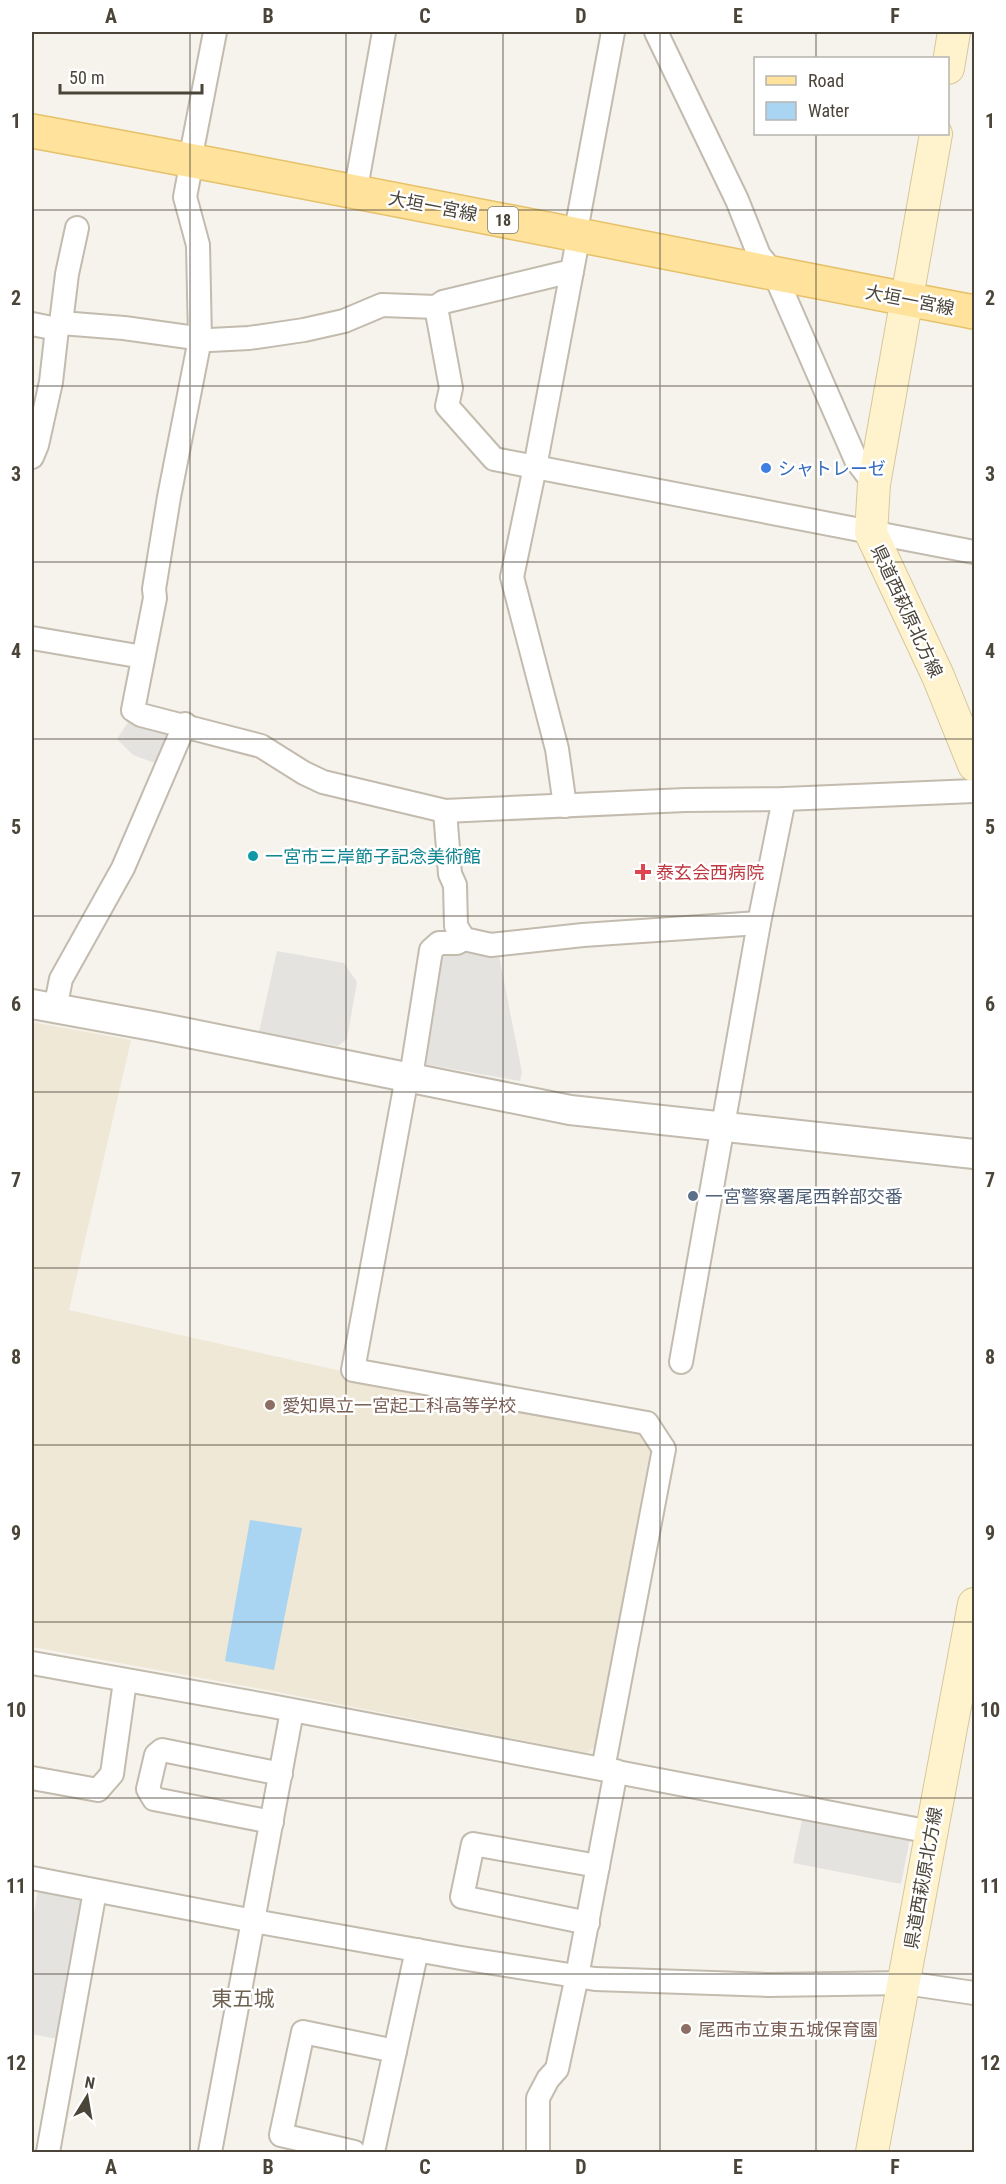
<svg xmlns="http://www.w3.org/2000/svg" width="1006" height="2184" font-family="'Roboto Condensed','Noto Sans JP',sans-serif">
<rect width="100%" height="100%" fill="#f6f3ec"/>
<!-- education -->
<polygon fill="#efe8d6" points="32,1022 131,1040 69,1310 377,1379 640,1431 653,1451 599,1743 587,1753 272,1691 32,1647"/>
<!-- parking -->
<g fill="#e5e3e0">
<polygon points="130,719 173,733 160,765 133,755 117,739"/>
<polygon points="440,949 498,951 522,1072 520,1081 424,1064"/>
<polygon points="277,951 344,963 357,982 347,1039 338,1046 259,1032"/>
<polygon points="803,1815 911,1833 901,1884 793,1863"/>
<polygon points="38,1890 89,1900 62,2040 32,2034 32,1925"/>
</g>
<!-- water -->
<polygon fill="#a9d4f2" points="250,1520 302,1528 274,1670 225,1661"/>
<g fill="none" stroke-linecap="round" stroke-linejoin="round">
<!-- minor casing -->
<g stroke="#c2bbae" stroke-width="26">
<g id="minor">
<polyline points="656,32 737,200 759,255 775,275 856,460 874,484"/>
<polyline points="193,145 215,32"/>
<polyline points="192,160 185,197 198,245 200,339 169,497 154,589 155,598 133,710 141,715 261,746 304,773 323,782 445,811 685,800 784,799 974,791"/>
<polyline points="358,177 384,32"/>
<polyline points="578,220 613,32"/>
<polyline points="436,307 451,388 447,406 494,459 974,552"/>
<polyline points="61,323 67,274 77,228"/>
<polyline points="32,324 57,329 61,323 124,328 210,340 249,338 304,330 344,321 382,305 436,307 443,302 572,271"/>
<polyline points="32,457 37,445 51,382 57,329"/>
<polyline points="32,638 143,657"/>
<polyline points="565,806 557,749 512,577 535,467 579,234"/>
<polyline points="445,811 450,874 455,885 456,926 464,939 491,945 583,935 759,923"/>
<polyline points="55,1009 61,979 123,868 185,724"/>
<polyline points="407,1077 353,1370 647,1423 664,1449 603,1769"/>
<polyline points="411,1077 431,950 439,943 457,943 464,939"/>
<polyline points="681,1362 759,923 784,799"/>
<polyline points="32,1663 266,1705 931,1832"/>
<polyline points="32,1778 98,1790 112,1774 125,1681"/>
<polyline points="272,1822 154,1799 148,1789 156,1755 162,1750 281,1774"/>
<polyline points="32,1878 254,1921 461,1958 595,1979 768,1985 905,1983 974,1993"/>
<polyline points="588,1923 462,1897 473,1844 598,1866"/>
<polyline points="48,2152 95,1891"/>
<polyline points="210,2152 292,1711"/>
<polyline points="354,2152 281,2135 303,2032 395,2051"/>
<polyline points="373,2152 417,1950"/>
<polyline points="538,2152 538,2098 548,2079 557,2069 577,1976 616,1771"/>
</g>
</g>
<!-- tertiary casing -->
<g stroke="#c2bbae" stroke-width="32">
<polyline id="tertiary" points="32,1004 158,1027 570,1110 974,1154"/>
</g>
<!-- secondary casing -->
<g stroke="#d6c79b" stroke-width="34">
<g id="secondary">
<polyline points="948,68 954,32"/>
<polyline points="936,134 874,484 871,533 938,676 974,765"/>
<polyline points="872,2152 974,1604"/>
</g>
</g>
<!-- primary casing -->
<g stroke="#e6c16a" stroke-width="36">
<path id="primary" d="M32 131C346 188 660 252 974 312"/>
</g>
<!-- minor -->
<use href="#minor" stroke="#fff" stroke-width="22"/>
<!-- tertiary -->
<use href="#tertiary" stroke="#fff" stroke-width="28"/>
<!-- secondary -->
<use href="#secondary" stroke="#fff3cd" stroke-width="32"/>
<!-- primary -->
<use href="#primary" stroke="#ffe39c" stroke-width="33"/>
</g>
<!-- grid -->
<path fill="none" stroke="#4b4439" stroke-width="1.5" stroke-opacity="0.55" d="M190 32V2152M346 32V2152M503 32V2152M660 32V2152M816 32V58M816 134V2152M32 210H974M32 386H974M32 562H974M32 739H974M32 916H974M32 1092H974M32 1268H974M32 1445H974M32 1622H974M32 1798H974M32 1974H974"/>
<!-- markers -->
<circle fill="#3f7fe0" stroke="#fff" stroke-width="2" cx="766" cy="468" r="6"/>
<circle fill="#0f9aa8" stroke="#fff" stroke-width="2" cx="253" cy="856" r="6"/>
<path fill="#e0444e" stroke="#fff" stroke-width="2" d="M640 863h6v6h6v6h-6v6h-6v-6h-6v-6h6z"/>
<circle fill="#5c6f8a" stroke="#fff" stroke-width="2" cx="693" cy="1196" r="6"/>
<g fill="#8d6e63" stroke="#fff" stroke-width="2">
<circle cx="270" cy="1405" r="6"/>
<circle cx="686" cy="2029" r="6"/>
</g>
<g text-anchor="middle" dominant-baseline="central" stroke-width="5" stroke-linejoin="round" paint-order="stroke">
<!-- shield labels -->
<rect fill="#fff" stroke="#817c74" stroke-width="1.5" x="488" y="207" width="30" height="26" rx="4.5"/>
<g font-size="16" font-weight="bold" fill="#4b4439">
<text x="503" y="220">18</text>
</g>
<!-- street labels -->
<g font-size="18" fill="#4b4439" stroke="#fff">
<text transform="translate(433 206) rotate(11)">大垣一宮線</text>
<text transform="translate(910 300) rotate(11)">大垣一宮線</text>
<text transform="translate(907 611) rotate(65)">県道西萩原北方線</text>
<text transform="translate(923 1878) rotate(-80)">県道西萩原北方線</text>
</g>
<!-- shop labels -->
<g font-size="18" fill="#366cbe" stroke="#fff" text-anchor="start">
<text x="778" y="468">シャトレーゼ</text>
</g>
<!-- culture labels -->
<g font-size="18" fill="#0d838f" stroke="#fff" text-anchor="start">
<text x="265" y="856">一宮市三岸節子記念美術館</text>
</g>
<!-- health labels -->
<g font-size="18" fill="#be3a42" stroke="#fff" text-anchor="start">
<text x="656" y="872">泰玄会西病院</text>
</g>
<!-- service labels -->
<g font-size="18" fill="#4e5e75" stroke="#fff" text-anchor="start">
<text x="705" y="1196">一宮警察署尾西幹部交番</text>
</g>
<!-- education labels -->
<g font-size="18" fill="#785e54" stroke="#fff" text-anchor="start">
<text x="282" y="1405">愛知県立一宮起工科高等学校</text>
<text x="698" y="2029">尾西市立東五城保育園</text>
</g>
<!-- quarter labels -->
<g font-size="21" fill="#6e6250" stroke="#fff">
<text x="243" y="1999">東五城</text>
</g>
</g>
<!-- border -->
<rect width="1006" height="2184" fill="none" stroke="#ffffff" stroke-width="66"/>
<!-- legend -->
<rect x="754" y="57" width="195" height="78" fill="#ffffff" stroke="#b7b4b0" stroke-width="1.5"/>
<rect x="766" y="76" width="30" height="9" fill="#ffe39c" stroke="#b7b4b0" stroke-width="1.5"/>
<text x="808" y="87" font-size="18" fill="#4b4439">Road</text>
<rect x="766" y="102" width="30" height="18" fill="#a9d4f2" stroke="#b7b4b0" stroke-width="1.5"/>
<text x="808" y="117" font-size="18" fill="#4b4439">Water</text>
<!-- north arrow -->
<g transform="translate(87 2097) rotate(11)" stroke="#ffffff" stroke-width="4.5" paint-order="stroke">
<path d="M0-4.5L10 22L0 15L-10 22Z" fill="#4b4439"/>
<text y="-9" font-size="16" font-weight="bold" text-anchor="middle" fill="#4b4439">N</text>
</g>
<!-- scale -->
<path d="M60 84v9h142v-9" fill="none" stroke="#4b4439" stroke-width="3"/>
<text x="69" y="84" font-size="18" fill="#4b4439" stroke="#ffffff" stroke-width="4.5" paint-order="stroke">50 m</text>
<rect x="33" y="33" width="940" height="2118" fill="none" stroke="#4b4439" stroke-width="2"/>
<g font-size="20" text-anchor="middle" font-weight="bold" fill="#4b4439">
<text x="111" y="23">A</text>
<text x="268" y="23">B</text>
<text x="425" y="23">C</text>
<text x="581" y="23">D</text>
<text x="738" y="23">E</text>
<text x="895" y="23">F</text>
<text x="16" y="128">1</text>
<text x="990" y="128">1</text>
<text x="16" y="305">2</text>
<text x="990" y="305">2</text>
<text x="16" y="481">3</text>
<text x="990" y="481">3</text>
<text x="16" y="658">4</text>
<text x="990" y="658">4</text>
<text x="16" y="834">5</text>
<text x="990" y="834">5</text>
<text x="16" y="1011">6</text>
<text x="990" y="1011">6</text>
<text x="16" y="1187">7</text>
<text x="990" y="1187">7</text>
<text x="16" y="1364">8</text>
<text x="990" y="1364">8</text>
<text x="16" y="1540">9</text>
<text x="990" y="1540">9</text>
<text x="16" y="1717">10</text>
<text x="990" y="1717">10</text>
<text x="16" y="1893">11</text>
<text x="990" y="1893">11</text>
<text x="16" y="2070">12</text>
<text x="990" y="2070">12</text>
<text x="111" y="2174">A</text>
<text x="268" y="2174">B</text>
<text x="425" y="2174">C</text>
<text x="581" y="2174">D</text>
<text x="738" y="2174">E</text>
<text x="895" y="2174">F</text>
</g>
</svg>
